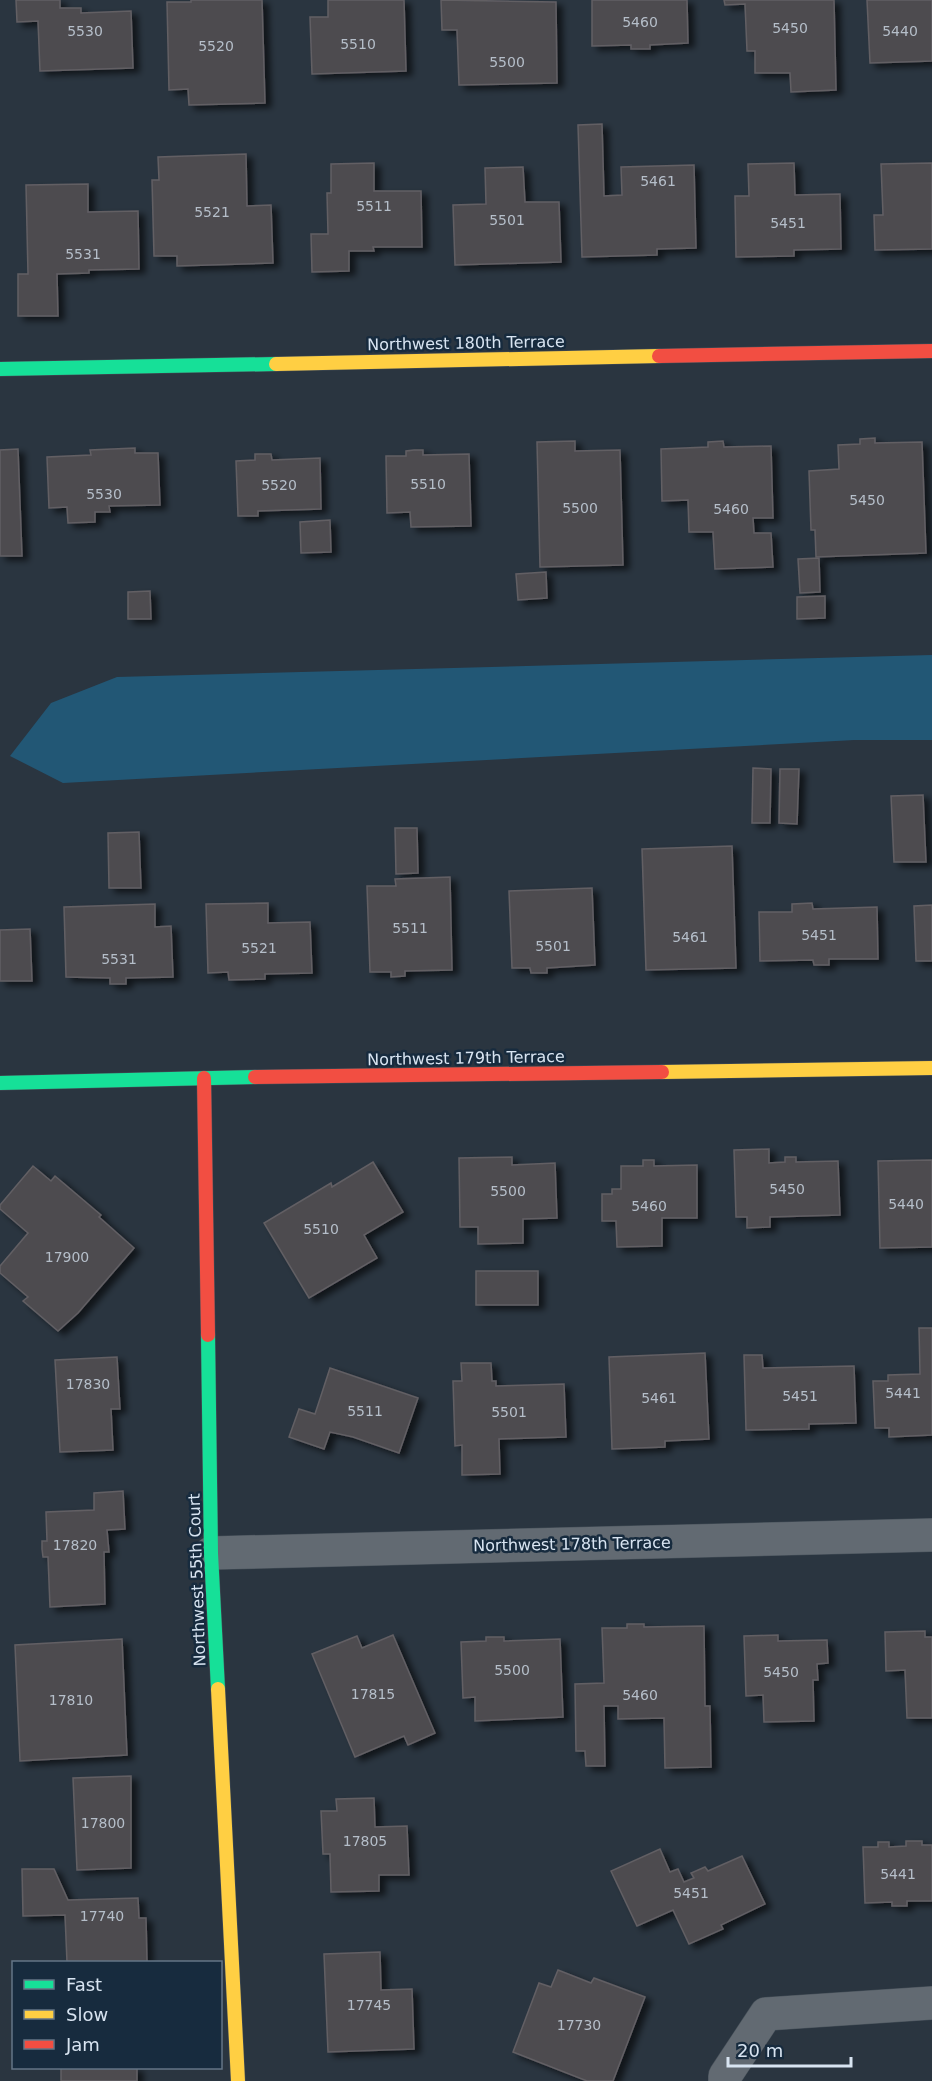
<svg xmlns="http://www.w3.org/2000/svg" width="932" height="2081" font-family="'DejaVu Sans',sans-serif">
<defs>
<filter id="shadow"><feDropShadow dx="6" dy="4" stdDeviation="3" flood-color="#0009"/></filter>
</defs>
<rect width="100%" height="100%" fill="#2a3540"/>
<!-- water -->
<polygon fill="#225775" points="932,655 932,740 854,740 63,783 10,756 51,703 117,677"/>
<!-- building -->
<g fill="#4d4c50" stroke="#625f64" stroke-width="1.5" filter="url(#shadow)">
<polygon points="16,0 60,0 60,8 81,8 81,13 131,11 133,68 40,71 38,21 17,22"/>
<polygon points="191,0 262,0 265,103 189,105 188,89 169,90 167,2 191,2"/>
<polygon points="328,0 404,0 406,71 312,74 310,17 328,17"/>
<polygon points="441,0 556,2 557,83 459,85 457,30 442,30"/>
<polygon points="592,0 687,0 688,43 650,45 650,49 631,49 631,45 592,46"/>
<polygon points="724,0 834,0 836,90 791,92 790,73 755,73 755,51 747,51 745,4 725,5"/>
<polygon points="867,0 932,0 932,61 870,63"/>
<polygon points="602,124 604,196 622,195 621,167 694,165 696,248 657,249 657,255 582,257 578,125"/>
<polygon points="246,154 247,206 271,205 273,263 177,266 177,256 154,256 152,180 159,180 158,157"/>
<polygon points="374,163 374,191 421,191 422,247 373,247 374,251 349,251 349,271 312,272 311,234 328,234 327,193 331,193 331,164"/>
<polygon points="794,163 795,195 840,194 841,249 794,250 794,256 736,257 735,196 749,196 748,164"/>
<polygon points="932,163 932,249 875,250 874,215 883,215 881,164"/>
<polygon points="523,167 525,202 559,202 561,262 455,265 453,205 486,204 485,168"/>
<polygon points="88,184 88,212 138,211 139,269 89,270 89,273 57,274 58,316 18,316 18,274 28,274 26,185"/>
<polygon points="875,438 875,443 922,442 926,553 816,557 815,530 811,530 809,471 839,469 838,445 860,444 860,439"/>
<polygon points="575,441 575,451 620,450 623,565 540,567 537,442"/>
<polygon points="723,441 724,447 771,446 773,518 753,518 754,533 771,533 773,567 715,569 713,532 689,532 688,500 662,501 661,449 708,447 708,442"/>
<polygon points="135,448 135,453 158,453 160,505 109,506 110,512 95,512 95,522 68,523 67,507 49,508 47,457 91,455 90,450"/>
<polygon points="18,449 22,556 0,556 0,450"/>
<polygon points="414,450 423,450 423,455 469,454 471,526 411,527 410,512 387,513 386,456 406,456 406,451"/>
<polygon points="255,454 271,454 272,460 320,458 321,509 258,511 258,516 238,516 236,461 255,460"/>
<polygon points="330,520 331,552 301,553 300,522"/>
<polygon points="819,558 820,592 800,593 798,559"/>
<polygon points="546,572 547,598 518,600 516,574"/>
<polygon points="150,591 151,619 128,619 128,592"/>
<polygon points="825,596 825,618 797,619 797,597"/>
<polygon points="753,768 771,769 770,823 752,823"/>
<polygon points="780,769 799,769 797,824 779,823"/>
<polygon points="923,795 926,862 894,862 891,796"/>
<polygon points="395,828 417,828 418,873 396,874"/>
<polygon points="139,832 141,888 109,888 108,833"/>
<polygon points="732,846 736,968 646,970 642,849"/>
<polygon points="450,877 452,970 405,971 405,976 391,977 391,972 370,972 367,886 396,886 395,879"/>
<polygon points="592,888 595,965 547,968 547,973 531,973 530,968 512,968 509,891"/>
<polygon points="268,903 268,923 310,922 312,973 265,974 265,979 229,980 228,972 208,973 206,904"/>
<polygon points="812,903 813,909 877,907 878,959 829,959 829,965 814,965 813,960 760,961 759,912 792,912 792,904"/>
<polygon points="155,904 155,927 171,926 173,977 126,978 126,984 110,984 110,978 66,977 64,907"/>
<polygon points="932,905 932,961 916,961 914,906"/>
<polygon points="30,929 32,981 0,981 0,930"/>
<polygon points="769,1149 769,1163 785,1162 785,1157 796,1157 796,1162 838,1161 840,1215 770,1217 770,1227 747,1228 747,1217 736,1217 734,1150"/>
<polygon points="512,1157 512,1165 555,1163 557,1218 523,1219 523,1243 478,1244 478,1227 460,1227 459,1158"/>
<polygon points="643,1160 654,1160 654,1166 697,1165 697,1218 662,1218 662,1246 617,1247 616,1221 602,1221 602,1194 612,1194 612,1189 621,1189 621,1166 643,1166"/>
<polygon points="932,1160 932,1247 880,1248 878,1161"/>
<polygon points="373,1162 403,1212 364,1235 377,1258 309,1298 264,1223 331,1183 332,1187"/>
<polygon points="33,1166 51,1181 55,1176 101,1215 99,1217 134,1248 78,1313 58,1331 23,1301 28,1297 0,1273 0,1266 28,1233 0,1209 0,1205"/>
<rect x="476" y="1271" width="62" height="34"/>
<polygon points="919,1328 932,1328 932,1435 889,1437 889,1428 875,1428 873,1381 888,1381 888,1375 920,1374"/>
<polygon points="705,1353 709,1439 665,1441 665,1447 612,1449 609,1357"/>
<polygon points="744,1355 762,1355 763,1368 854,1366 856,1423 809,1424 809,1429 746,1430"/>
<polygon points="117,1357 120,1409 111,1409 113,1450 60,1452 55,1360"/>
<polygon points="461,1363 491,1363 492,1381 496,1381 496,1386 564,1384 566,1437 499,1439 500,1474 462,1475 462,1445 455,1446 453,1381 462,1381"/>
<polygon points="330,1368 418,1398 399,1453 353,1437 330,1432 324,1449 289,1437 299,1409 315,1414"/>
<polygon points="123,1491 125,1529 107,1530 109,1552 104,1552 105,1604 50,1607 48,1557 43,1557 42,1549 42,1541 47,1541 46,1512 94,1510 94,1493"/>
<polygon points="627,1624 644,1624 644,1627 704,1626 705,1706 710,1706 711,1767 665,1768 664,1718 618,1719 618,1706 604,1706 605,1766 586,1766 585,1751 576,1751 575,1684 604,1683 602,1628 627,1628"/>
<polygon points="925,1631 925,1637 932,1637 932,1718 907,1718 905,1670 886,1671 885,1632"/>
<polygon points="393,1635 435,1733 408,1745 404,1736 355,1757 312,1654 357,1636 362,1648"/>
<polygon points="778,1635 778,1641 827,1640 828,1663 817,1664 818,1680 813,1680 814,1721 764,1722 763,1695 746,1696 744,1636"/>
<polygon points="486,1637 504,1637 504,1641 560,1639 563,1717 475,1721 475,1697 463,1698 461,1642 486,1641"/>
<polygon points="122,1639 127,1755 20,1761 15,1645"/>
<polygon points="131,1776 131,1868 77,1870 73,1778"/>
<polygon points="374,1798 375,1827 407,1826 409,1875 379,1875 379,1891 331,1892 330,1854 323,1854 321,1811 337,1811 336,1799"/>
<polygon points="906,1841 922,1841 922,1845 932,1845 932,1901 907,1901 907,1906 892,1906 892,1902 865,1903 863,1847 878,1847 878,1842 889,1842 889,1847 906,1846"/>
<polygon points="660,1849 670,1872 678,1869 684,1882 694,1878 691,1873 705,1867 708,1871 742,1856 765,1904 721,1925 723,1929 689,1944 673,1910 637,1926 611,1871"/>
<polygon points="22,1869 54,1869 68,1900 138,1898 139,1918 146,1918 147,1962 67,1962 65,1915 23,1916"/>
<polygon points="380,1952 381,1990 412,1989 414,2049 328,2052 324,1954"/>
<polygon points="558,1970 591,1983 594,1978 645,1997 613,2081 587,2081 513,2052 539,1983 551,1987"/>
<rect x="61" y="2068" width="76" height="13"/>
</g>
<g fill="none" stroke-linecap="round" stroke-linejoin="round">
<!-- street casing -->
<g stroke="#47515a" stroke-width="34">
<g id="street">
<polyline points="211,1553 932,1535"/>
<polyline points="725,2081 725,2076 766,2014 932,2003"/>
</g>
</g>
<!-- fast casing -->
<g stroke="#47515a" stroke-width="15">
<g id="fast">
<polyline points="0,369 276,364"/>
<polyline points="0,1083 255,1077"/>
<polyline points="208,1335 211,1553 218,1689"/>
</g>
</g>
<!-- slow casing -->
<g stroke="#47515a" stroke-width="15">
<g id="slow">
<polyline points="276,364 659,356"/>
<polyline points="662,1072 932,1068"/>
<polyline points="218,1689 238,2081"/>
</g>
</g>
<!-- jam casing -->
<g stroke="#47515a" stroke-width="15">
<g id="jam">
<polyline points="659,356 932,351"/>
<polyline points="255,1077 662,1072"/>
<polyline points="204,1078 208,1335"/>
</g>
</g>
<!-- street -->
<use href="#street" stroke="#626a72" stroke-width="33"/>
<!-- fast -->
<use href="#fast" stroke="#16e098" stroke-width="14"/>
<!-- slow -->
<use href="#slow" stroke="#ffcf43" stroke-width="14"/>
<!-- jam -->
<use href="#jam" stroke="#f24e42" stroke-width="14"/>
</g>
<g text-anchor="middle" dominant-baseline="central" stroke-width="5" stroke-linejoin="round" paint-order="stroke">
<!-- number labels -->
<g font-size="14" fill="#b5bec9">
<text x="640" y="22">5460</text>
<text x="790" y="28">5450</text>
<text x="85" y="31">5530</text>
<text x="900" y="31">5440</text>
<text x="358" y="44">5510</text>
<text x="216" y="46">5520</text>
<text x="507" y="62">5500</text>
<text x="658" y="181">5461</text>
<text x="374" y="206">5511</text>
<text x="212" y="212">5521</text>
<text x="507" y="220">5501</text>
<text x="788" y="223">5451</text>
<text x="83" y="254">5531</text>
<text x="428" y="484">5510</text>
<text x="279" y="485">5520</text>
<text x="104" y="494">5530</text>
<text x="867" y="500">5450</text>
<text x="580" y="508">5500</text>
<text x="731" y="509">5460</text>
<text x="410" y="928">5511</text>
<text x="819" y="935">5451</text>
<text x="690" y="937">5461</text>
<text x="553" y="946">5501</text>
<text x="259" y="948">5521</text>
<text x="119" y="959">5531</text>
<text x="787" y="1189">5450</text>
<text x="508" y="1191">5500</text>
<text x="906" y="1204">5440</text>
<text x="649" y="1206">5460</text>
<text x="321" y="1229">5510</text>
<text x="67" y="1257">17900</text>
<text x="88" y="1384">17830</text>
<text x="903" y="1393">5441</text>
<text x="800" y="1396">5451</text>
<text x="659" y="1398">5461</text>
<text x="365" y="1411">5511</text>
<text x="509" y="1412">5501</text>
<text x="75" y="1545">17820</text>
<text x="512" y="1670">5500</text>
<text x="781" y="1672">5450</text>
<text x="373" y="1694">17815</text>
<text x="640" y="1695">5460</text>
<text x="71" y="1700">17810</text>
<text x="103" y="1823">17800</text>
<text x="365" y="1841">17805</text>
<text x="898" y="1874">5441</text>
<text x="691" y="1893">5451</text>
<text x="102" y="1916">17740</text>
<text x="369" y="2005">17745</text>
<text x="579" y="2025">17730</text>
</g>
<!-- street labels -->
<g font-size="16" fill="#d8e4f1" stroke="#172b3e">
<text transform="translate(466 343) rotate(-1)">Northwest 180th Terrace</text>
<text transform="translate(466 1058) rotate(-1)">Northwest 179th Terrace</text>
<text transform="translate(572 1544) rotate(-1)">Northwest 178th Terrace</text>
<text transform="translate(197 1580) rotate(-92)">Northwest 55th Court</text>
</g>
</g>
<!-- legend -->
<rect x="12" y="1961" width="210" height="108" fill="#172b3e" stroke="#647586" stroke-width="1.5"/>
<rect x="24" y="1980" width="30" height="9" fill="#16e098" stroke="#647586" stroke-width="1.5"/>
<text x="66" y="1991" font-size="18" fill="#d8e4f1">Fast</text>
<rect x="24" y="2010" width="30" height="9" fill="#ffcf43" stroke="#647586" stroke-width="1.5"/>
<text x="66" y="2021" font-size="18" fill="#d8e4f1">Slow</text>
<rect x="24" y="2040" width="30" height="9" fill="#f24e42" stroke="#647586" stroke-width="1.5"/>
<text x="66" y="2051" font-size="18" fill="#d8e4f1">Jam</text>
<!-- scale -->
<path d="M728 2057v9h123v-9" fill="none" stroke="#d8e4f1" stroke-width="3"/>
<text x="737" y="2057" font-size="18" fill="#d8e4f1" stroke="#172b3e" stroke-width="4.5" paint-order="stroke">20 m</text>
</svg>
